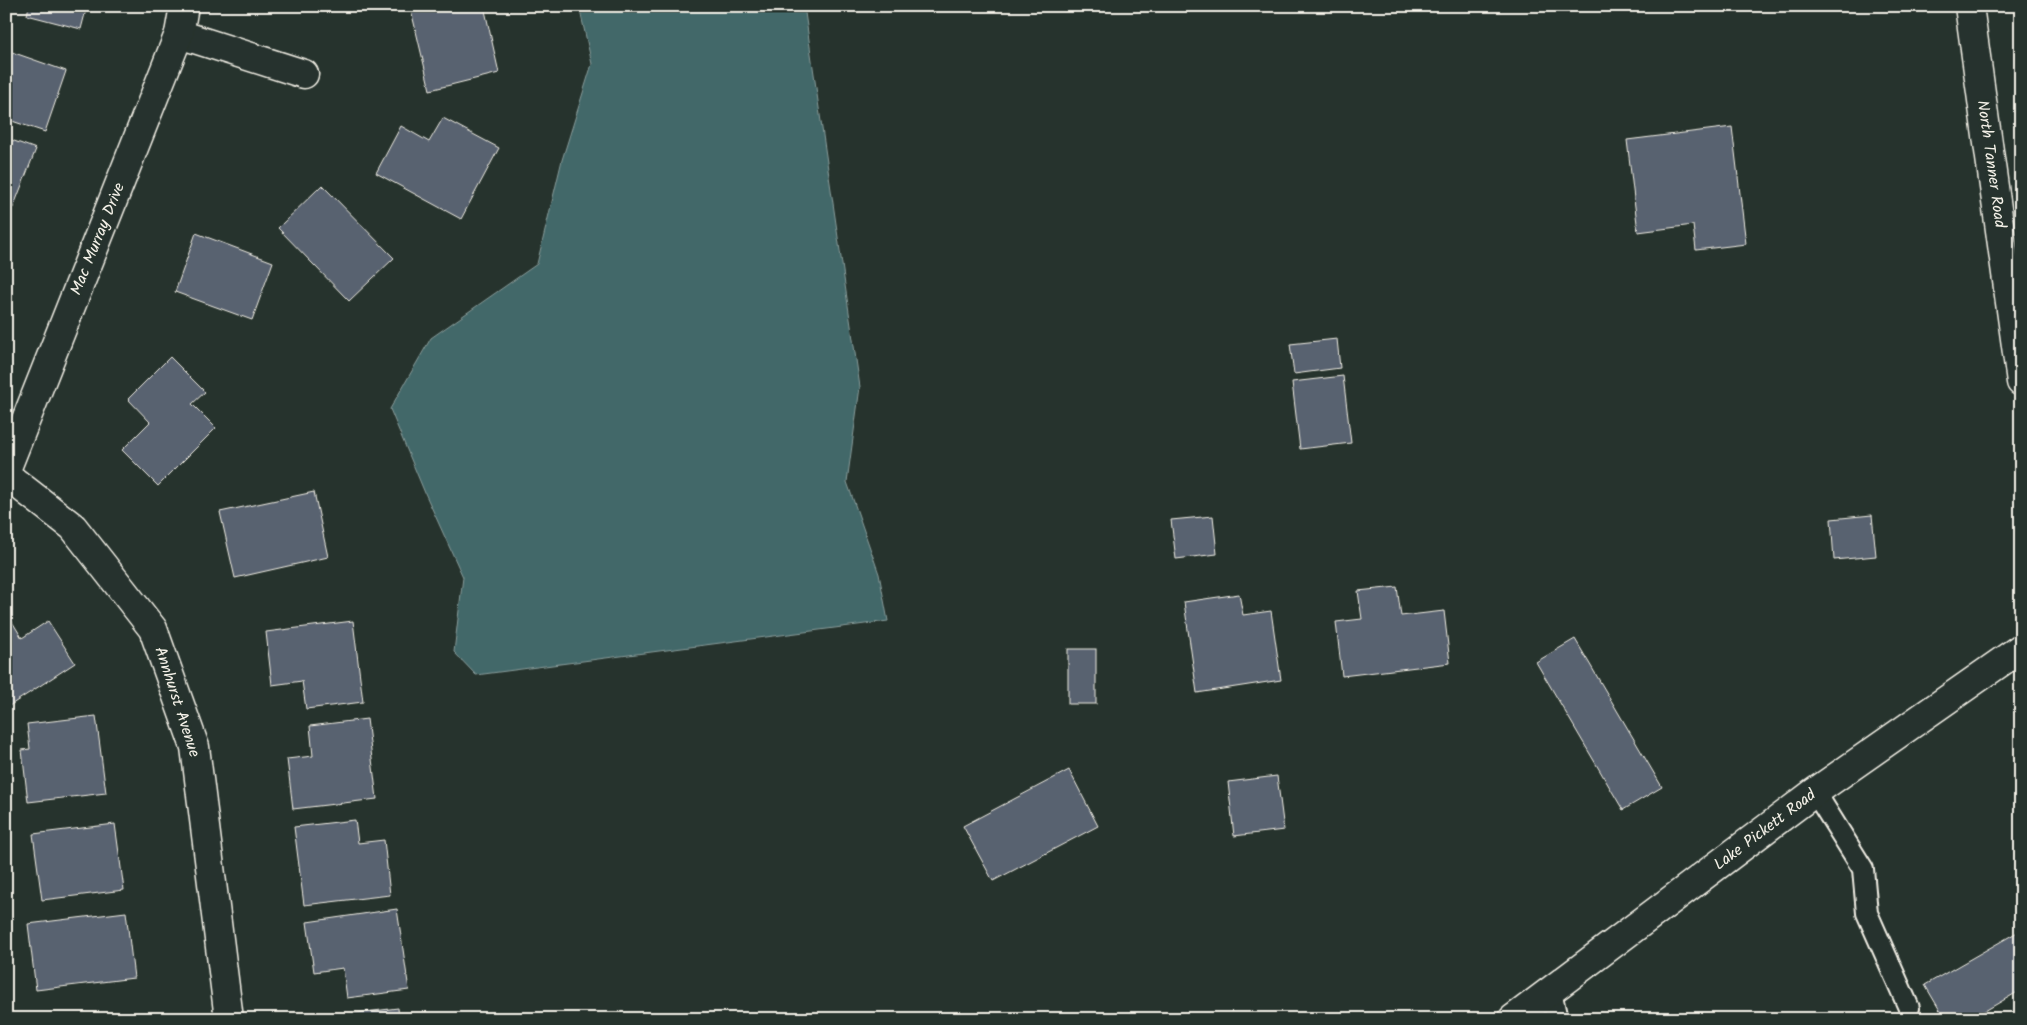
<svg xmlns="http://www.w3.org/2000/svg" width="2027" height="1025" font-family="Kalam,sans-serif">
<rect width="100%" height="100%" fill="#26332d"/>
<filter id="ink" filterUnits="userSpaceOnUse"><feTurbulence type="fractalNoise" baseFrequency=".02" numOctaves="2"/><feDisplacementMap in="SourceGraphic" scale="10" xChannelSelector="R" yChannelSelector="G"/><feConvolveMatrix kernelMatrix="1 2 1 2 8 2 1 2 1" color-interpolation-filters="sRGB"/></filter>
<g filter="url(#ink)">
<!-- water -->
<polygon fill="#436769" stroke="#8a9e9c" points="579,6 804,6 860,387 847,482 879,574 888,621 476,675 454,652 463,577 425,493 390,409 431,338 537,264 562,160 592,64"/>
<!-- building -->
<g fill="#59626f" stroke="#f4f1e8">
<polygon points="29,6 87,6 81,29 27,15"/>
<polygon points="410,6 484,6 499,73 430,90"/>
<polygon points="6,50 66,71 45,132 6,119"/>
<polygon points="443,118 499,148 461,219 376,173 401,126 429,142"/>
<polygon points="1732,127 1746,244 1696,250 1693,225 1638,232 1627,140"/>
<polygon points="6,138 36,149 13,208 6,205"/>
<polygon points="322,185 394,258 349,301 278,228"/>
<polygon points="196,233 273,262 252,320 175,292"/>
<polygon points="1337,339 1340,368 1294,374 1290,344"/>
<polygon points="170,357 205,392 192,404 216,428 158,486 122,450 150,422 128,399"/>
<polygon points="1343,376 1351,443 1300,449 1292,382"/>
<polygon points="314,492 328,557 235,578 220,512"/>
<polygon points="1872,515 1876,556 1834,560 1831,519"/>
<polygon points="1213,516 1217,554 1176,559 1171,520"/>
<polygon points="1397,587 1401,616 1444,611 1450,663 1342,676 1336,622 1362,619 1358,591"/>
<polygon points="1239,594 1243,615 1271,611 1281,680 1197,693 1184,602"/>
<polygon points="8,615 22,638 48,621 75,663 6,708 6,616"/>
<polygon points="353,621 363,702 306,709 302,681 272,685 266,632"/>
<polygon points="1575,639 1662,787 1623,810 1536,662"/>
<rect x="1068" y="649" width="28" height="55"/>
<polygon points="96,716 106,793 28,802 22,750 30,749 27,724"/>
<polygon points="367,719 377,799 293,809 287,759 313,756 310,726"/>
<polygon points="1069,770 1098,826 993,881 963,826"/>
<polygon points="1277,776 1284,830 1234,836 1228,782"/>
<polygon points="355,820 358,843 384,840 390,895 304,905 294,827"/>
<polygon points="115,824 124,890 42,900 33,834"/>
<polygon points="397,909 409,990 347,998 343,968 314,972 307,922"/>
<polygon points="126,912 134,978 36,990 28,924"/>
<polygon points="2021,930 2021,990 1971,1019 1945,1019 1925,985"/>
<polygon points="398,1008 399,1019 317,1019 317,1018"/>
</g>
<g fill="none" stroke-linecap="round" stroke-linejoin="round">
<!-- lane casing -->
<g stroke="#f4f1e8" stroke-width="24">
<g id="lane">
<polyline points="1815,792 1863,869 1867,913 1909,1008"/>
<polyline points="1551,992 1557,1019"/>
</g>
</g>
<!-- street casing -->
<g stroke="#f4f1e8" stroke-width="31">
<g id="street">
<polyline points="179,34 304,74"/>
<polyline points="6,470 179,34 184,6"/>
<polyline points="6,475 73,527 153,629 195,747 229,1019"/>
</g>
</g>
<!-- secondary casing -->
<g stroke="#f4f1e8" stroke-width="31">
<g id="secondary">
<polyline points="1969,6 2021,382"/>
<polyline points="1513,1019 1815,792 2021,648"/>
</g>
</g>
<!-- lane -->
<use href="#lane" stroke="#26332d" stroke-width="20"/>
<!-- street -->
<use href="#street" stroke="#26332d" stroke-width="28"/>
<!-- secondary -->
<use href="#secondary" stroke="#26332d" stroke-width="28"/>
</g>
</g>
<g text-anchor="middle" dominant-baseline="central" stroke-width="5" stroke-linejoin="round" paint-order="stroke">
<!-- street labels -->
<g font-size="16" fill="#f4f1e8" stroke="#26332d">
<text transform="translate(1991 164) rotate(82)">North Tanner Road</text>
<text transform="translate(98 239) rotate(-68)">Mac Murray Drive</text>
<text transform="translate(177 702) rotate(72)">Annhurst Avenue</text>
<text transform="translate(1765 830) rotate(-37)">Lake Pickett Road</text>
</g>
</g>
<!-- margin -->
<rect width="2027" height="1025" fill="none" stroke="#26332d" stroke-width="25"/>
<rect x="12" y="12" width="2002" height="1000" fill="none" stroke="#f4f1e8" stroke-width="2" filter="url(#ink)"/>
</svg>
